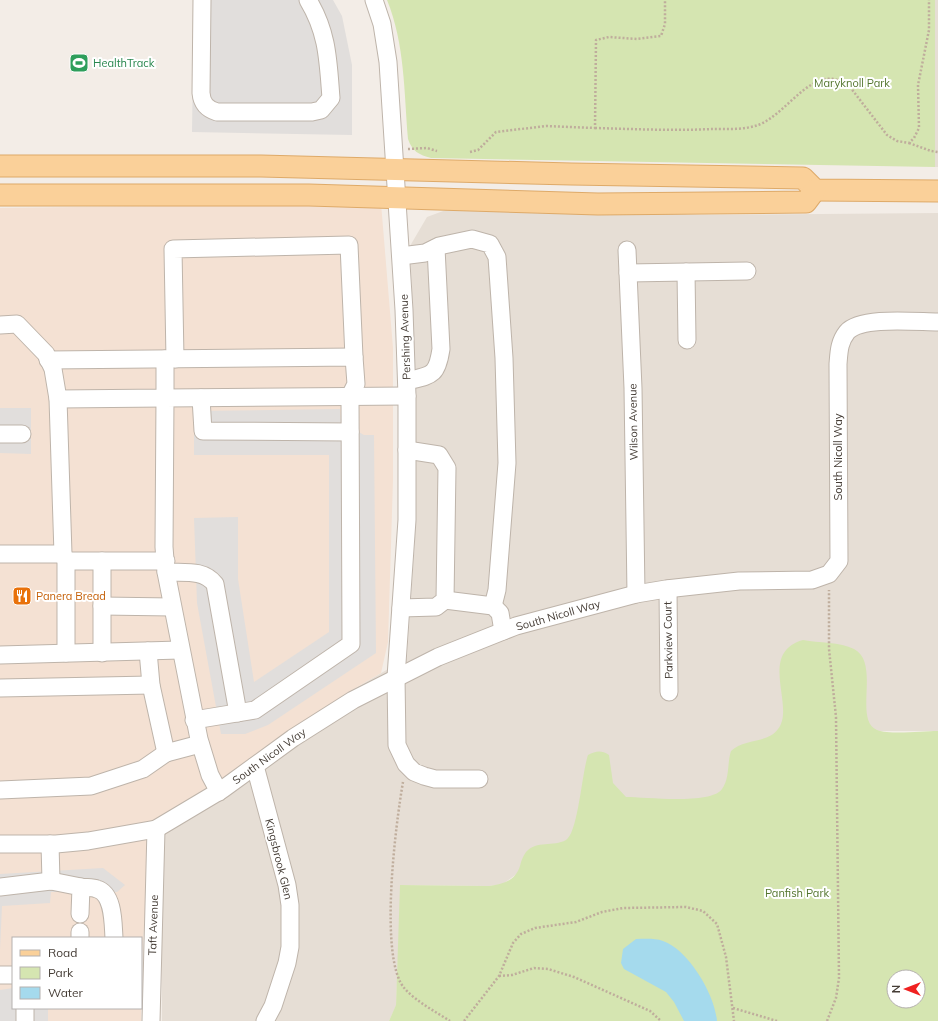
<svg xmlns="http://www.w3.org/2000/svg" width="938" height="1021" font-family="Mulish,sans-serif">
<rect width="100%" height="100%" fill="#f3ede7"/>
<!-- residential -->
<g fill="#e6ded5">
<rect x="935" y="0" width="3" height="167"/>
<polygon points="454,207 698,215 938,213 938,731 881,731 518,873 503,884 489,886 401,885 396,1006 389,1021 162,1021 162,893 166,815 199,795 347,693 407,658 415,541 416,393 410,246 427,217"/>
</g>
<!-- commercial -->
<path fill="#f4e1d3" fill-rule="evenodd" d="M381 203 393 348V480L388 642 381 673 347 693 199 795 152 821 142 955 141 1021H0V208ZM13 938H141V1008H13Z"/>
<!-- green -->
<g fill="#d5e5b1" fill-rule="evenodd">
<path d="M387 0H935V167L431 158C419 155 412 151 408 139 404 92 405 44 387 0Z"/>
<path d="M803 640C819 643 840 642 854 649 881 663 853 720 877 730 891 735 922 731 938 731V1021H389L396 1005 400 885 489 886C504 884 515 881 520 866 521 861 523 856 526 852 537 840 553 847 566 840 578 833 582 772 588 755 596 751 601 750 609 755L613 783 626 797C645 797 711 805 722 789 730 778 727 763 731 751 744 738 767 744 778 729 796 707 757 653 803 640ZM894 977H918V1001H894Z"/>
</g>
<!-- parking -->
<g fill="#e1dedc">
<polygon points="194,0 333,0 342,16 352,65 352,135 192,132"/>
<polygon points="0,408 31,408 31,454 0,453"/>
<polygon points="340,409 341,422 364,435 374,435 376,653 268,725 245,734 221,734 197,603 194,518 238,517 238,579 254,682 329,632 329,455 194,455 194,411"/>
<polygon points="103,868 125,885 117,892 51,892 50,903 2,906 0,950 0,874"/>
<polygon points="13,988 13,1008 48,1008 48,1021 0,1021 0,990"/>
</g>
<!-- water -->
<path fill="#a5daed" d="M636 939C644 939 655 938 663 941 689 950 715 995 717 1021H684L674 1002 666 992 624 969 621 963 623 949Z"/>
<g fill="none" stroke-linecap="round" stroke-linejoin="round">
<!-- minor casing -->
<g stroke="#beb4aa" stroke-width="19">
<g id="minor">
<path d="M202 0 201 93C202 104 207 109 217 112H312L321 110 331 98C328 61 328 33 308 0"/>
<polyline points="374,0 382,24 388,62 404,310 407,396 407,520 396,677 397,745 406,764 414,772 424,776 435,779 479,779"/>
<polyline points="627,250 633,388 636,594"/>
<polyline points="401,256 425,253 439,246 472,239 490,244 497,257 504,358 507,463 497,590 493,606"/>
<polyline points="686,272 687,340"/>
<polyline points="628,273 747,271"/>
<polyline points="0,325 17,324 46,354 53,369 58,399 63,554 66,561 66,653"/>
<polyline points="175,359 173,249 349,245 354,357"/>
<polyline points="48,360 354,357 356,384 350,396 351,644 255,710 194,720"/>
<path d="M407 381C432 375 437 376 441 349L436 248"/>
<polyline points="201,398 203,431 350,432"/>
<polyline points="58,399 165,398 165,359"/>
<polyline points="0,434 22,434"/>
<polyline points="0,554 63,554"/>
<polyline points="66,561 166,561"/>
<polyline points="102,561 102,653"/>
<path d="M166 572C185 573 203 569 215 584L238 713"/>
<polyline points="668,589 669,692"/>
<polyline points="445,600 493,606 500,613 503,631"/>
<polyline points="102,606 172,607"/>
<polyline points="401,608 436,607 445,600 447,468 439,455 407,450"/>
<polyline points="148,651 151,685 166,753 200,744"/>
<polyline points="0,655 180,650"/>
<polyline points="0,688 151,685"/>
<polyline points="255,766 287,885 290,905 290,947 287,963 273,1006 265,1021"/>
<polyline points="0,790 91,786 143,769 166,753"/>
<polyline points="219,792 210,775 199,739 166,572 164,547 165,398 407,396"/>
<path d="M0 844H56L88 841 156 829 223 789 293 738 353 700 438 657 516 626 636 594 666 589 739 581 812 580 829 574 839 561 838 364C839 352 839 342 847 332 861 316 917 322 938 322"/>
<polyline points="50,844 51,881"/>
<polyline points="0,887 51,881 81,887 80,914"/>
<path d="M81 887C86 888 92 887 97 889 114 894 113 924 114 938"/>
<polyline points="80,938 80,932"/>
<polyline points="0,975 13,975"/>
<polyline points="25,1008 25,1021"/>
<polyline points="151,1021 156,829"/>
</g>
</g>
<!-- major casing -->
<g stroke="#deaa69" stroke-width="23">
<g id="major">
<polyline points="0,166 261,166 571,174 803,178 815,190 938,191"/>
<polyline points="0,195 309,195 598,204 806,202 815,190"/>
</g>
</g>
<!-- path -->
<g stroke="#bfad9c" stroke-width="2.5" stroke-dasharray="2 2" stroke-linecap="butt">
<path d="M595 128C634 129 673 131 712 129 726 129 744 130 758 125 789 114 815 58 850 87L887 135 897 141 909 143 914 138 919 128 918 85 929 30V0"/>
<polyline points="909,143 931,151 938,152"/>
<polyline points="408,149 427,148 437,151"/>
<polyline points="470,152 478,150 496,132 546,126 595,128 596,40 609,37 637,39 661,36 665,24 665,0"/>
<path d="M403 782C396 822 378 960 405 989 417 1002 436 1012 450 1021"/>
<polyline points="499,976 512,975 534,968 548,969 574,977 650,1011 661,1021"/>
<polyline points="733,1008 777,1021"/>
<polyline points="464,1021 499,976 513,943 521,934 535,928 576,922 602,912 623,908 686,907 703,911 717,924 726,957 734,1021"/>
<polyline points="827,1021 836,998 839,978 836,717 829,649 829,590"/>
</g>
<!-- minor -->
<use href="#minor" stroke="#fff" stroke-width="17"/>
<!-- major -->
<use href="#major" stroke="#fad099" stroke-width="21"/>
</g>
<!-- icons -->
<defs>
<g id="stadium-square" transform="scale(1)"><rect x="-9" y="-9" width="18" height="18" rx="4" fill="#2e9e5b" stroke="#fff"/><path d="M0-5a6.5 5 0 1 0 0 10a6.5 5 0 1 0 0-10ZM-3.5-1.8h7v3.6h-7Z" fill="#fff"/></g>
<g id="restaurant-square" transform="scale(1)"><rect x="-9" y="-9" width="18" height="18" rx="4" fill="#e8710a" stroke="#fff"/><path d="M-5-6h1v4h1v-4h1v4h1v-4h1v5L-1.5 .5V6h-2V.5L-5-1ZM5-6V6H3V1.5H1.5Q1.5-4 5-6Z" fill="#fff"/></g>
</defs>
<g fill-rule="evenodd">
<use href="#stadium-square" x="79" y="63"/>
<use href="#restaurant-square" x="22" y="596"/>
</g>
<g text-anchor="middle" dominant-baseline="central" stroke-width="4" stroke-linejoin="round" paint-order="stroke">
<!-- leisure labels -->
<g font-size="11" fill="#27864d" stroke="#fff" text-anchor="start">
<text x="93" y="63">HealthTrack</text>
</g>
<!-- park labels -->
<g font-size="11" fill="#52742c" stroke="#fff">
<text x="852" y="83">Maryknoll Park</text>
<text x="797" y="893">Panfish Park</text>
</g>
<!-- street labels -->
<g font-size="11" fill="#453d36" stroke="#fff">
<text transform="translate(405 337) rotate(-92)">Pershing Avenue</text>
<text transform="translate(633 422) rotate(-91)">Wilson Avenue</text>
<text transform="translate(838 457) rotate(-90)">South Nicoll Way</text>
<text transform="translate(558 615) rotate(-16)">South Nicoll Way</text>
<text transform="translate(668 640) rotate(-91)">Parkview Court</text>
<text transform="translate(269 756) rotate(-36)">South Nicoll Way</text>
<text transform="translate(279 859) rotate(76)">Kingsbrook Glen</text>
<text transform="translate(153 925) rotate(-88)">Taft Avenue</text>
</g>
<!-- food labels -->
<g font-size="11" fill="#c56008" stroke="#fff" text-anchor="start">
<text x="36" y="596">Panera Bread</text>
</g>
</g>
<!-- legend -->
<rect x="12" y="937" width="130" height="72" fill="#ffffff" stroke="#b5b1af"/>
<rect x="20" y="950" width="20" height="6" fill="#fad099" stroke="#b5b1af"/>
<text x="48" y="957" font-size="12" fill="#453d36">Road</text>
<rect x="20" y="967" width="20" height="12" fill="#d5e5b1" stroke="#b5b1af"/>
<text x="48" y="977" font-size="12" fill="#453d36">Park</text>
<rect x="20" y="987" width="20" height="12" fill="#a5daed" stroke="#b5b1af"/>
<text x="48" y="997" font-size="12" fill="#453d36">Water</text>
<!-- north arrow -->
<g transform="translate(906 989) rotate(270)"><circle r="19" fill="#ffffff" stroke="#b5b1af"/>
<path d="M0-3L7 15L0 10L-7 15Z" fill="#f02120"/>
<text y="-6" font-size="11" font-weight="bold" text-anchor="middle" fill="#453d36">N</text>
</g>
</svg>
